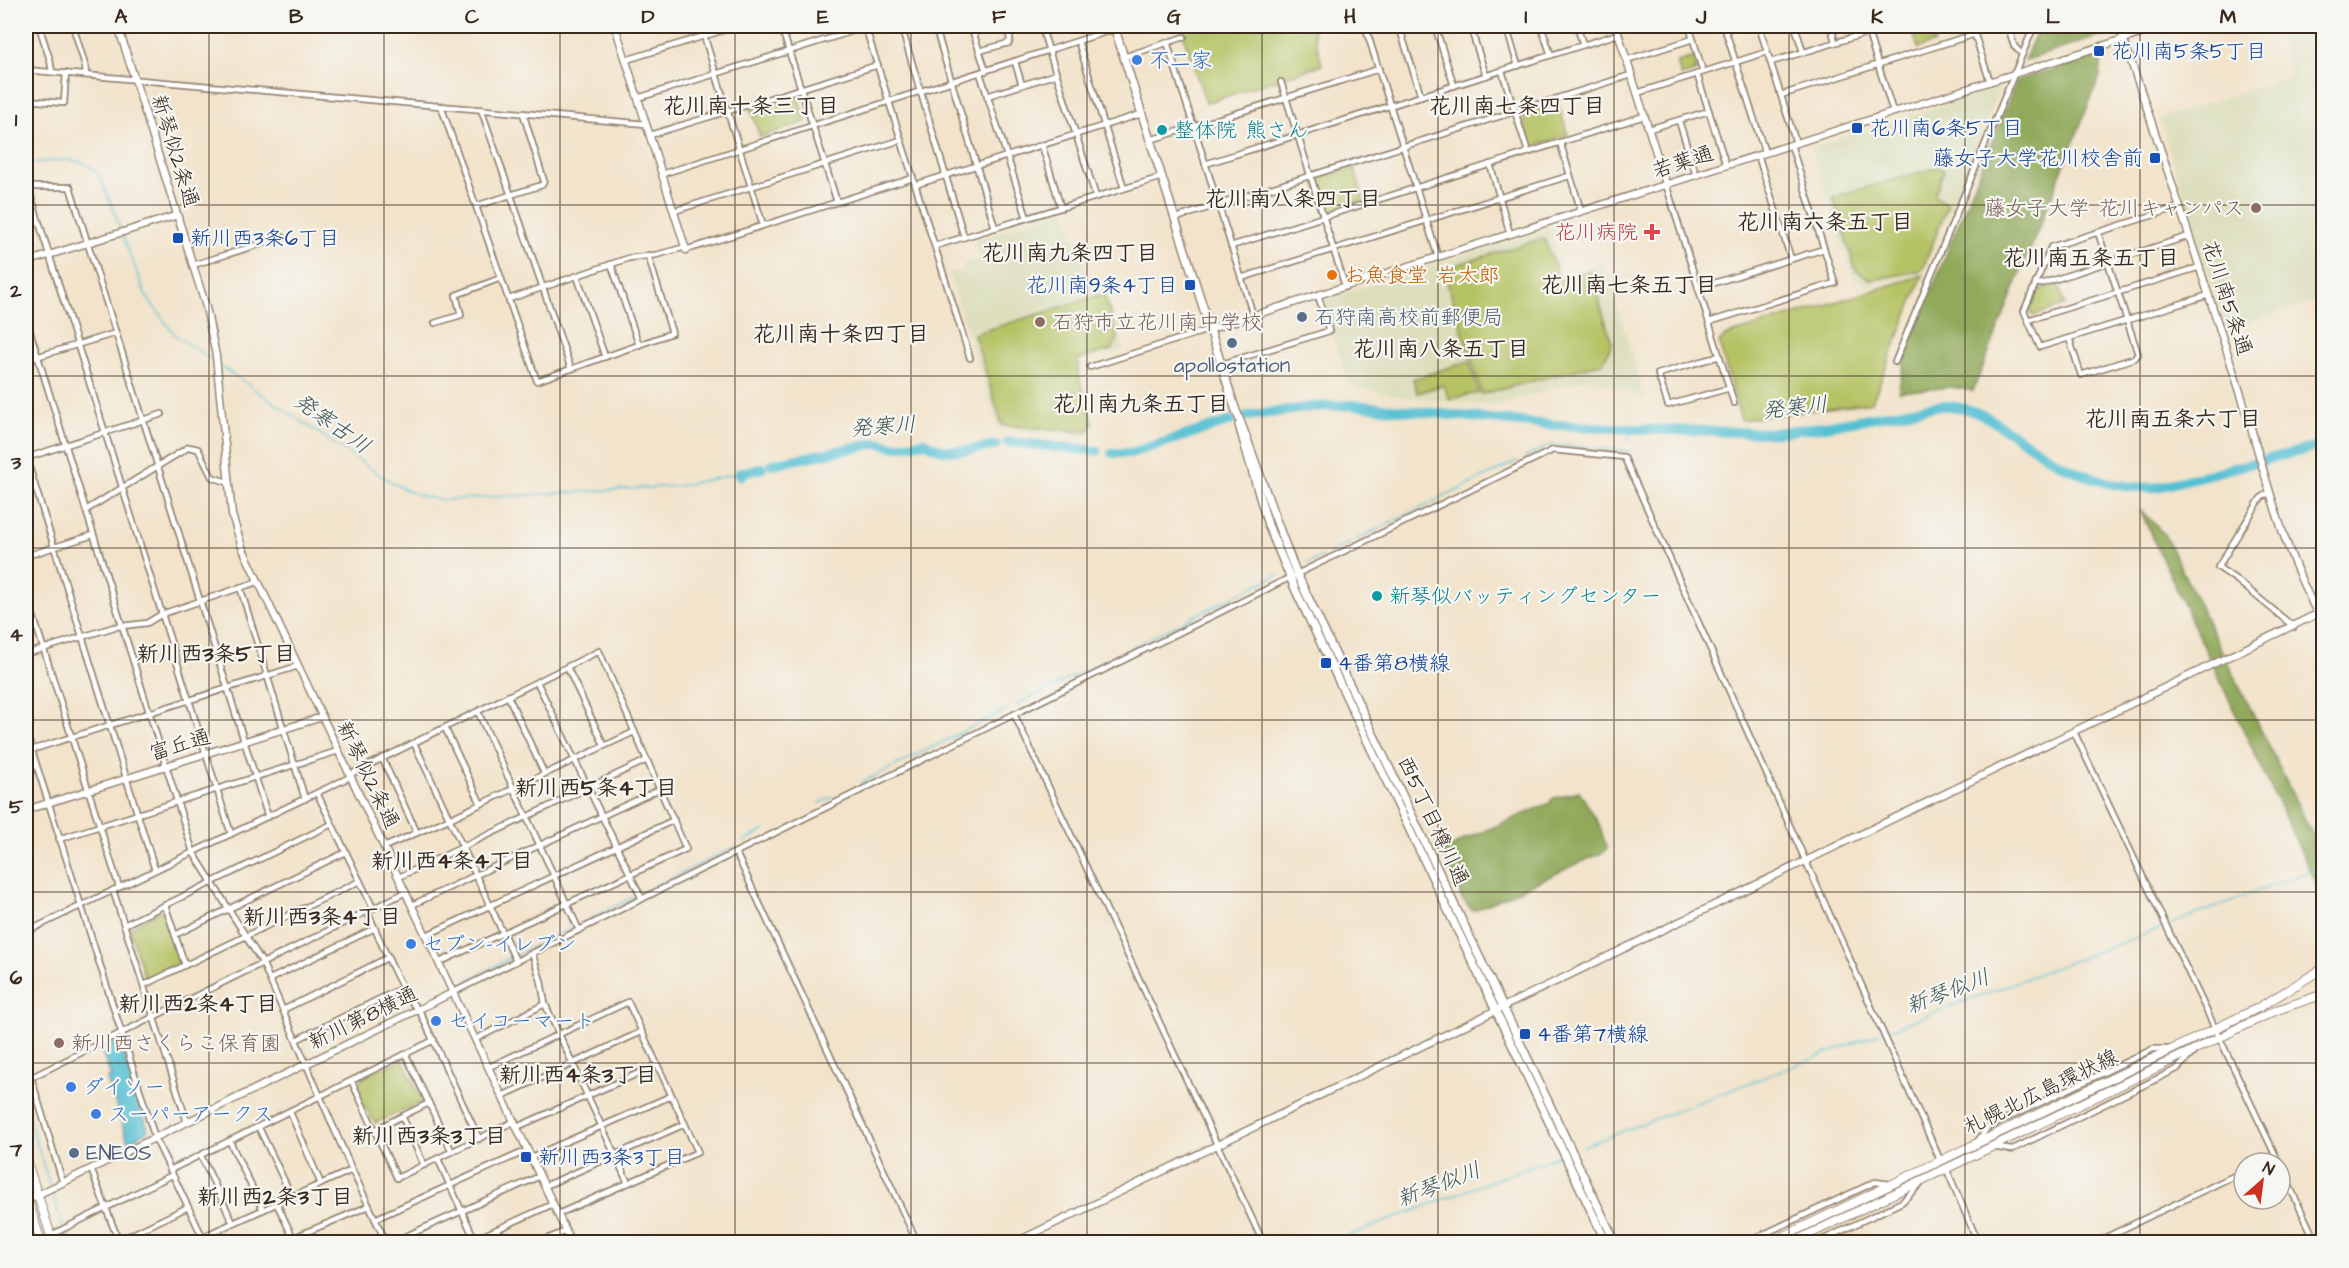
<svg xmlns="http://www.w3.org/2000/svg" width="2349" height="1268" font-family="'Architects Daughter','Klee One',sans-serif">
<rect width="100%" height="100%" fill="#f6f6f2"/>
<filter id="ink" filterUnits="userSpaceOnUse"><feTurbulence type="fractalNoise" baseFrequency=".0167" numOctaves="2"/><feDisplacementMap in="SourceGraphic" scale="12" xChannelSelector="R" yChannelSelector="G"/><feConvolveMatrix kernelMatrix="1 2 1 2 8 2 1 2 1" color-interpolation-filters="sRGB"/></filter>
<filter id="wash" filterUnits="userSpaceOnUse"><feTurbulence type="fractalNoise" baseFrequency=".008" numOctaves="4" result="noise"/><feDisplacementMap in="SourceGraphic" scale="24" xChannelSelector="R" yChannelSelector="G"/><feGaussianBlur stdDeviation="1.35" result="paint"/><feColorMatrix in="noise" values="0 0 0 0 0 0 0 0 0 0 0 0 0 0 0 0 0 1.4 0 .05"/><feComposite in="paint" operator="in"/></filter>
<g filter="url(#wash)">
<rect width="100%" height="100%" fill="#f2e3ca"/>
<!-- built -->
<g fill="#dcdebc">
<polygon points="2276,26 2323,26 2323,298 2227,330 2159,118 2291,76"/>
<polygon points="2001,86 1924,273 1868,286 1853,278 1811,148"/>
<polygon points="1065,209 1093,293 1107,290 1124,350 1083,361 1081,373 1097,424 1089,436 999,429 949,273 964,270 963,264 980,259 974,240"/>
<polygon points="1549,229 1562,277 1604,262 1645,398 1590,378 1493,406 1398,396 1349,386 1323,300"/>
</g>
<!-- green -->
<g fill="#b5c365" stroke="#787642" stroke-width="1.5">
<polygon points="1180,26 1312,26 1322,65 1206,103"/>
<polygon points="1911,26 1929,26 1935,43 1918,48"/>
<polygon points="1694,57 1697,71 1681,76 1677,62"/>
<polygon points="797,95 806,122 760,137 750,108"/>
<polygon points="1558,103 1568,135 1532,147 1530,146 1522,114"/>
<polygon points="1354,167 1364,200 1328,212 1325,211 1315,181 1316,179"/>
<polygon points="1938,167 1944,170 1934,196 1948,204 1922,270 1872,280 1856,271 1833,197"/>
<polygon points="1544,238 1560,280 1590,271 1612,343 1603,363 1482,394 1443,269"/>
<polygon points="1923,275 1872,402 1741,420 1719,343 1725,336"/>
<polygon points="2058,283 2065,305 2034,316 2031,314 2030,310 2037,291"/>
<polygon points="1104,294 1118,339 1111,350 1078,359 1078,374 1093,423 1087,432 1002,425 974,334"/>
<polygon points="1469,361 1479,393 1449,399 1444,385 1417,393 1413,379"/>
<polygon points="161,910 163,912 180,962 148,979 145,979 129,928"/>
<path d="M403 1060 423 1102 375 1123C370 1114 361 1104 358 1094 352 1074 389 1066 403 1060Z"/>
</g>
<!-- forest -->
<g fill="#90a95a" stroke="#666a3c" stroke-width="1.5">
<polygon points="2039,26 2108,26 2108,27 2104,35 2024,61"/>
<polygon points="2102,55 2100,76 1973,391 1952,387 1898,392 1907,351 2017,80"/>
<polygon points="2140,509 2164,534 2323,856 2323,898 2152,537"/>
<polygon points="1579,791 1598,822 1607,848 1604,852 1473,911 1462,899 1443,852 1463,840 1550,803 1552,799"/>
</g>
<!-- water -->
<polygon fill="#56c0d3" stroke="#487578" stroke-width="1.5" points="117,1041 121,1045 148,1129 145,1133 128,1142 107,1079 111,1077 101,1049"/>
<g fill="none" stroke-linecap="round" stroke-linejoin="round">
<!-- stream -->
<g stroke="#56c0d3" stroke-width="1.5">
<path d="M26 164C46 162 77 154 94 169 102 176 116 218 121 230"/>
<polyline points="122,234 146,296 175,335 215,362"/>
<path d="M219 365 380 475C402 489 417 497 443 500L679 486 740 473"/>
<polyline points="1629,440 1630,429"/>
<polyline points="1524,458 1551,445 1629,451"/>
<polyline points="1356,540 1517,461"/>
<polyline points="1329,553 1350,543"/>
<polyline points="1307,564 1322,557"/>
<polyline points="1016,705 1279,574"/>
<polyline points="861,783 1008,709"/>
<polyline points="820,803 833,797"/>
<polyline points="743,842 765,830"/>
<polyline points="643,892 736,847"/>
<polyline points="584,922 634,897"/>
<polyline points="2168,925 2324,866"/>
<polyline points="518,955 574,927"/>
<polyline points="466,981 511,958"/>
<polyline points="1885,1031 2164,927"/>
<polyline points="26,1108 50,1187"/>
<polyline points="1584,1146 1880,1033"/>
<polyline points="52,1192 63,1227"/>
<polyline points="64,1232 67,1242"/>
<polyline points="1332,1242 1557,1156"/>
</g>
<!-- river -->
<g stroke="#56c0d3" stroke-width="10">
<path d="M1247 416 1313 407 1353 405 1540 424 1630 429 1774 433 1820 427 1935 406C1956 405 1971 409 1990 419 2043 453 2091 493 2158 487L2324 445"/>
<polyline points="1008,442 1097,451"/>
<polyline points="1112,453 1131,453 1231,421"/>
<path d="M772 464 878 443 894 447 925 442C946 457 972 450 996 445"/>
<polyline points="740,476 740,473 762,468"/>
</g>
</g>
</g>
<g filter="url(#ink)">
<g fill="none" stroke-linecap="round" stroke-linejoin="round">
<!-- minor casing -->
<g stroke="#968674" stroke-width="8">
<g id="minor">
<polyline points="39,26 50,60 52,72"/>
<polyline points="73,26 85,65 86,75"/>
<polyline points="701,26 763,225"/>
<polyline points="781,26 837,202"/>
<polyline points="865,26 970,358"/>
<polyline points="901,26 964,237"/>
<polyline points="935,26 995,228"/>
<polyline points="971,26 986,71"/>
<polyline points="1041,26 1096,197"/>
<polyline points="1365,26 1438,257"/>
<polyline points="1399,26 1421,96"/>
<polyline points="1435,26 1454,86"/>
<polyline points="1470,26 1486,76"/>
<polyline points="1506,26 1518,66"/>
<polyline points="1541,26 1551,55"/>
<polyline points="1577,26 1583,45"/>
<polyline points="1689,26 1703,72"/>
<polyline points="1724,26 1765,153"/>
<polyline points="1759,26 1796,143"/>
<polyline points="1795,26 1803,52"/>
<polyline points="1831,26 1835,42"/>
<polyline points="1866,26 1893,112"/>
<polyline points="1972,26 1990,82"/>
<polyline points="2008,26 2014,46 2022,54"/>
<polyline points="1366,29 1378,26"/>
<polyline points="2131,37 2134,26"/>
<polyline points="1078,41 1124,188"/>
<polyline points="1167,42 1253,315"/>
<polyline points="979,51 1009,43 1010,38 1006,26"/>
<polyline points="1124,57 1184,37"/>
<polyline points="626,60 737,26"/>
<polyline points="1626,60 1693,39"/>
<polyline points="1015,62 1022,85"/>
<polyline points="1771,62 1890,26"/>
<polyline points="26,70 646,124"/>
<polyline points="1502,71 1528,152"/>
<polyline points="980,73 1027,218"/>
<polyline points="1697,74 1726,165"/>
<polyline points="1281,82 1345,286"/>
<polyline points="1637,93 1767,52"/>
<polyline points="1781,95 1975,34"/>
<polyline points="987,96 1057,74"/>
<polyline points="638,98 866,27"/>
<polyline points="26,100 64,103 66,73"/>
<polyline points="441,106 537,381 672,333 648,255"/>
<polyline points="481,109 571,369"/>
<polyline points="1679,121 1696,175"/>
<polyline points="1649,129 1709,111"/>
<polyline points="650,135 878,65"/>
<polyline points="1150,140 1379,69"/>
<polyline points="1560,142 1581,211"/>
<polyline points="1042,145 1061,208"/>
<polyline points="1758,155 1791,259"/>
<polyline points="1205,164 1618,34"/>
<polyline points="1490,164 1510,234"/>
<polyline points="662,174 1115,29"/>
<polyline points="1666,184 1734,403"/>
<polyline points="915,185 1141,114"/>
<polyline points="26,187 70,187 268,817"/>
<polyline points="28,187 231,834"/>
<polyline points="476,206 542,185 544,181 523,113"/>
<polyline points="2179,207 2051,247 2024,311 2040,347 2209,295"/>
<polyline points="674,211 901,140"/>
<polyline points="1176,218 1631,75"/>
<polyline points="935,246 1162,177"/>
<polyline points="1231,246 1644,116"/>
<polyline points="686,250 913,178"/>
<polyline points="611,264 639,345"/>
<polyline points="193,265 283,237"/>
<polyline points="577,276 605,357"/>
<polyline points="1241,278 1569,176"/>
<polyline points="2036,283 2041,284 2189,236"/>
<polyline points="1698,288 1824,249"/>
<polyline points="509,299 629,258 656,255 686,247"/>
<polyline points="26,319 193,852 262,962 352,1170 386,1242"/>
<polyline points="2028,320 2200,267"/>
<polyline points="1709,322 1835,283 1791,145"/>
<polyline points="435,323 461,315 456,295 501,278"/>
<polyline points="2069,338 2081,375 2135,358 2138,354 2098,232"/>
<polyline points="1720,356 1658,374 1668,405 1730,388"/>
<polyline points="26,360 116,333"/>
<polyline points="1895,362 2034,26"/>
<polyline points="1222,364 1329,331 1318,295"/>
<polyline points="1090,367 1211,329"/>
<polyline points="26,457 155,870"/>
<polyline points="26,458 162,414"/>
<polyline points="2270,492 2261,498 2218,567 2238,581 2294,627"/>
<polyline points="86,510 189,447 198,449 212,477 227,482"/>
<polyline points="26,556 93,535"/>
<polyline points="240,587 305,799"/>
<polyline points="26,593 119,887"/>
<polyline points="26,654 114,627 147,623 162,614 257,582"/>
<polyline points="567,667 604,745"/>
<polyline points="537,682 642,899"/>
<polyline points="508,696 544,773"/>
<polyline points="478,712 579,930"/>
<polyline points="1014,714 1263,1242"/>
<polyline points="445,728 481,804"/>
<polyline points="26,732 155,1138 205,1242"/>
<polyline points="2074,732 2279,1163"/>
<polyline points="414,743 516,961"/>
<polyline points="31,750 298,666"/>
<polyline points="382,758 417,833"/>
<polyline points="349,775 599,651 686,849 440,962"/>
<polyline points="317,793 373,908"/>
<polyline points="59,839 338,751"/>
<polyline points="384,847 449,819 634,732"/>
<polyline points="736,853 917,1242"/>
<polyline points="399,877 647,760"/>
<polyline points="113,890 187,1122"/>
<polyline points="165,905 185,965"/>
<polyline points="412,905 660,789"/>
<path d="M367 911C379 937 401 994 420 1012L479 1139"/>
<polyline points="124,925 332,824"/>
<polyline points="26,932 350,777"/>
<polyline points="175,935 346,852"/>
<polyline points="427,935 674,820"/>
<polyline points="532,953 541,981 545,1004 628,1183"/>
<polyline points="270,979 375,928"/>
<polyline points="144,985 360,881"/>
<polyline points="454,992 1297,574 1553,450 1624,457 1941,1162"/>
<polyline points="283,1010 389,957"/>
<polyline points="476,1039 545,1004"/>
<polyline points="296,1040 404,987"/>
<polyline points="406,1055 452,1152"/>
<polyline points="26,1061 63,1183"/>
<polyline points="489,1067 628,1002 698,1152 558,1214"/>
<polyline points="26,1080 406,892"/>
<polyline points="352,1082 397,1178 515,1121"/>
<polyline points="502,1096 641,1032"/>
<polyline points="290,1112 321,1184"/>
<polyline points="402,1116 424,1165"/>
<polyline points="517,1127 657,1065"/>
<polyline points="259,1128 292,1197"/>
<polyline points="374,1130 429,1103"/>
<polyline points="230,1142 263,1210"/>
<polyline points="1977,1142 1987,1128 2153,1049 2168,1049"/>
<polyline points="1993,1147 2011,1150 2177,1069 2193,1053"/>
<polyline points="201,1156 233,1223"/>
<polyline points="531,1157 671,1096"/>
<polyline points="438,1159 475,1240"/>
<polyline points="2260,1163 2275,1156"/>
<polyline points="2280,1166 2316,1242"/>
<polyline points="1946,1168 1978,1242"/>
<polyline points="91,1169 119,1242"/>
<polyline points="170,1170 434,1040"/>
<polyline points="545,1186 685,1124"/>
<polyline points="277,1204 295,1242"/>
<polyline points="375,1219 528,1150"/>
<polyline points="51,1235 172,1175"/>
<polyline points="202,1237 352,1170"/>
<polyline points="116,1242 188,1207"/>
<polyline points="283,1242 369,1206"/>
<polyline points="376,1242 384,1239"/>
<polyline points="393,1242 540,1176"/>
<polyline points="469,1242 553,1204"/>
<polyline points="540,1242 566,1231"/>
<polyline points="1747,1242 1875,1182 1890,1184"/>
<polyline points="1818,1242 1902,1202 1920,1184"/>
<polyline points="2096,1242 2244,1171"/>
</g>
</g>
<!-- tertiary casing -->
<g stroke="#968674" stroke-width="9">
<g id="tertiary">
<polyline points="118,26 206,307 216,356 232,515 242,547 571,1242"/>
<polyline points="615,26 686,250"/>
<polyline points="1616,26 1666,184"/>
<path d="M2119 26C2161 149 2202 274 2242 398 2266 475 2283 554 2324 625"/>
<polyline points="26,262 178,215"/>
<polyline points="1211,329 2165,26"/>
<polyline points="26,810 322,717"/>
<polyline points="27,1200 454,992"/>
<polyline points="1016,1242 2317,614"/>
</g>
</g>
<!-- secondary casing -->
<g stroke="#968674" stroke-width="10">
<g id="secondary">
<path d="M1114 26 1235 408C1257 463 1274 519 1297 574L1615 1242"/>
<polyline points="1239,425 1268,525 1296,591 1606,1242"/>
</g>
</g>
<!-- primary casing -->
<g stroke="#968674" stroke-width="10">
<g id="primary">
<polyline points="26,1159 53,1242"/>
<polyline points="26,1194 41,1242"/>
<polyline points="1772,1242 2258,1008 2324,968"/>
<polyline points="1793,1242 2277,1010 2324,994"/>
</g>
</g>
<!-- minor -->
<use href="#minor" stroke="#fff" stroke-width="4.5"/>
<!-- tertiary -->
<use href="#tertiary" stroke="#fff" stroke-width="6"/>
<!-- secondary -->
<use href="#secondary" stroke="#fff" stroke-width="7"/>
<!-- primary -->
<use href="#primary" stroke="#fff" stroke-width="8"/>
</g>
</g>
<!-- grid -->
<path fill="none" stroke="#3b2a1e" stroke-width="1.5" stroke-opacity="0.55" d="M209 26V1242M384 26V1242M560 26V1242M735 26V1242M911 26V1242M1087 26V1242M1262 26V1242M1438 26V1242M1614 26V1242M1789 26V1242M1965 26V1242M2140 26V1242M26 205H2324M26 376H2324M26 548H2324M26 720H2324M26 892H2324M26 1063H2324"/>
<!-- markers -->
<g fill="#1a4fb4" stroke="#f6f6f2" stroke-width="2">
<rect x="2093" y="45" width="12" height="12" rx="3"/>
<rect x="1851" y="122" width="12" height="12" rx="3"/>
<rect x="2149" y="152" width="12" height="12" rx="3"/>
<rect x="172" y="232" width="12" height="12" rx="3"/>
<rect x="1184" y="279" width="12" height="12" rx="3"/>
<rect x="1320" y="657" width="12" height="12" rx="3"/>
<rect x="1519" y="1028" width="12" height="12" rx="3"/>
<rect x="520" y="1151" width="12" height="12" rx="3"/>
</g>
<g fill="#3f7fe0" stroke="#f6f6f2" stroke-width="2">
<circle cx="1137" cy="60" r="6"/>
<circle cx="411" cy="944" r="6"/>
<circle cx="436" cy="1021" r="6"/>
<circle cx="71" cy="1087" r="6"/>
<circle cx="96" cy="1114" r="6"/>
</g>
<g fill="#0f9aa8" stroke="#f6f6f2" stroke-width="2">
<circle cx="1162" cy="130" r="6"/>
<circle cx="1377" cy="596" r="6"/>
</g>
<g fill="#8d6e63" stroke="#f6f6f2" stroke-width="2">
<circle cx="2256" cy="208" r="6"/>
<circle cx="1040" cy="322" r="6"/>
<circle cx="59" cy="1043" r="6"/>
</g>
<path fill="#e0444e" stroke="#f6f6f2" stroke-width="2" d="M1649 223h6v6h6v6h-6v6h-6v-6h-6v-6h6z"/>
<circle fill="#e8710a" stroke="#f6f6f2" stroke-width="2" cx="1332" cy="275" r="6"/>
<g fill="#5c6f8a" stroke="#f6f6f2" stroke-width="2">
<circle cx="1302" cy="317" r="6"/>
<circle cx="1232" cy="343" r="6"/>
<circle cx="74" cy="1153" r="6"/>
</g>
<g text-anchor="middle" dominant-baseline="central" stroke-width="4.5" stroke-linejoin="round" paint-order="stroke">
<!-- transit labels -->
<g font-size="21" fill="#164399" stroke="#f6f6f2" text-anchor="start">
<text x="2111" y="51">花川南5条5丁目</text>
<text x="1869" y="128">花川南6条5丁目</text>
<text x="2143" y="158" text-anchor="end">藤女子大学花川校舎前</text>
<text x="190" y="238">新川西3条6丁目</text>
<text x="1178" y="285" text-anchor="end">花川南9条4丁目</text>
<text x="1338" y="663">4番第8横線</text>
<text x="1537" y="1034">4番第7横線</text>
<text x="538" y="1157">新川西3条3丁目</text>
</g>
<!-- shop labels -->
<g font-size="21" fill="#366cbe" stroke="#f6f6f2" text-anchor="start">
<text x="1149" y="60">不二家</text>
<text x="423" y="944">セブン-イレブン</text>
<text x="448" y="1021">セイコーマート</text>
<text x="83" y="1087">ダイソー</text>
<text x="108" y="1114">スーパーアークス</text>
</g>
<!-- culture labels -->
<g font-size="21" fill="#0d838f" stroke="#f6f6f2" text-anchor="start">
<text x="1174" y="130">整体院 熊さん</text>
<text x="1389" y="596">新琴似バッティングセンター</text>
</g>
<!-- street labels -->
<g font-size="21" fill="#3b2a1e" stroke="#f6f6f2">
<text transform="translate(175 151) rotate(73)">新琴似2条通</text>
<text transform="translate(1683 162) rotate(-18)">若葉通</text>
<text transform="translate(2227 298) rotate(72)">花川南5条通</text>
<text transform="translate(180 745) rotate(-17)">富丘通</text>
<text transform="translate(368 775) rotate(64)">新琴似2条通</text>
<text transform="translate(1433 821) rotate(65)">西5丁目樽川通</text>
<text transform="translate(363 1018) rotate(-26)">新川第8横通</text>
<text transform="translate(2041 1092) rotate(-26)">札幌北広島環状線</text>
</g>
<!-- education labels -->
<g font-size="21" fill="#785e54" stroke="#f6f6f2" text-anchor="start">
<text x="2244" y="208" text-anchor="end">藤女子大学 花川キャンパス</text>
<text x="1052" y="322">石狩市立花川南中学校</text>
<text x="71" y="1043">新川西さくらこ保育園</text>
</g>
<!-- health labels -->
<g font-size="21" fill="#be3a42" stroke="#f6f6f2" text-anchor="end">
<text x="1638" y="232">花川病院</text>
</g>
<!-- food labels -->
<g font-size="21" fill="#c56008" stroke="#f6f6f2" text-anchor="start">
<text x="1344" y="275">お魚食堂 岩太郎</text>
</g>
<!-- service labels -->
<g font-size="21" fill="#4e5e75" stroke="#f6f6f2" text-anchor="start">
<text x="1314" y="317">石狩南高校前郵便局</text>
<text x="1232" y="365" text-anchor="middle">apollostation</text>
<text x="86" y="1153">ENEOS</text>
</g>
<!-- neighbourhood labels -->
<g font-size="22" font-weight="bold" fill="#3b2a1e" stroke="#f6f6f2">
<text x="751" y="106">花川南十条三丁目</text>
<text x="1517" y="106">花川南七条四丁目</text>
<text x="1293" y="199">花川南八条四丁目</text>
<text x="1825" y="222">花川南六条五丁目</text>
<text x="1070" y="253">花川南九条四丁目</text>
<text x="2091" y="258">花川南五条五丁目</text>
<text x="1629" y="285">花川南七条五丁目</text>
<text x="841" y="334">花川南十条四丁目</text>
<text x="1441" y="349">花川南八条五丁目</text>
<text x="1141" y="404">花川南九条五丁目</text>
<text x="2173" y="419">花川南五条六丁目</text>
<text x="216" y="654">新川西3条5丁目</text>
<text x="596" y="788">新川西5条4丁目</text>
<text x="452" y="861">新川西4条4丁目</text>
<text x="322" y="917">新川西3条4丁目</text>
<text x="198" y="1004">新川西2条4丁目</text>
<text x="578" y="1075">新川西4条3丁目</text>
<text x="429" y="1136">新川西3条3丁目</text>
<text x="275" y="1197">新川西2条3丁目</text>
</g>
<!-- water labels -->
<g font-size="22" font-style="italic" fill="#435754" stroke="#f6f6f2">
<text transform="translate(1795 408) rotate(-6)">発寒川</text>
<text transform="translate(332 424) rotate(35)">発寒古川</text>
<text transform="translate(883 427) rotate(-4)">発寒川</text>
<text transform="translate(1948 992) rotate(-21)">新琴似川</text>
<text transform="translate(1439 1185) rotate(-21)">新琴似川</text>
</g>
</g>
<!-- margin -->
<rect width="2349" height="1268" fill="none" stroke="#f6f6f2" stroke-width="66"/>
<!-- north arrow -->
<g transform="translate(2262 1181) rotate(28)"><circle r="28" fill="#f6f6f2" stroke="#aba49d" stroke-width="1.5"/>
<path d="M0-4.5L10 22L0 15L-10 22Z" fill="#c8321e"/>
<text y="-9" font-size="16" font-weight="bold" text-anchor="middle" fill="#3b2a1e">N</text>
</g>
<rect x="33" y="33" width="2283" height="1202" fill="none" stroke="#3b2a1e" stroke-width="2"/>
<g font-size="20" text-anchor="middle" font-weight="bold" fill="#3b2a1e">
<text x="121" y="23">A</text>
<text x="296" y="23">B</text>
<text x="472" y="23">C</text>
<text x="648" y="23">D</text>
<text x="823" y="23">E</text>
<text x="999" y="23">F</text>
<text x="1174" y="23">G</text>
<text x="1350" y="23">H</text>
<text x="1526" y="23">I</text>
<text x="1701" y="23">J</text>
<text x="1877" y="23">K</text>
<text x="2053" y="23">L</text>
<text x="2228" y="23">M</text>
<text x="16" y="126">1</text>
<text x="16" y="297">2</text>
<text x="16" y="469">3</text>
<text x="16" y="641">4</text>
<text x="16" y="813">5</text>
<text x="16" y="984">6</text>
<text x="16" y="1156">7</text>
</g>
</svg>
